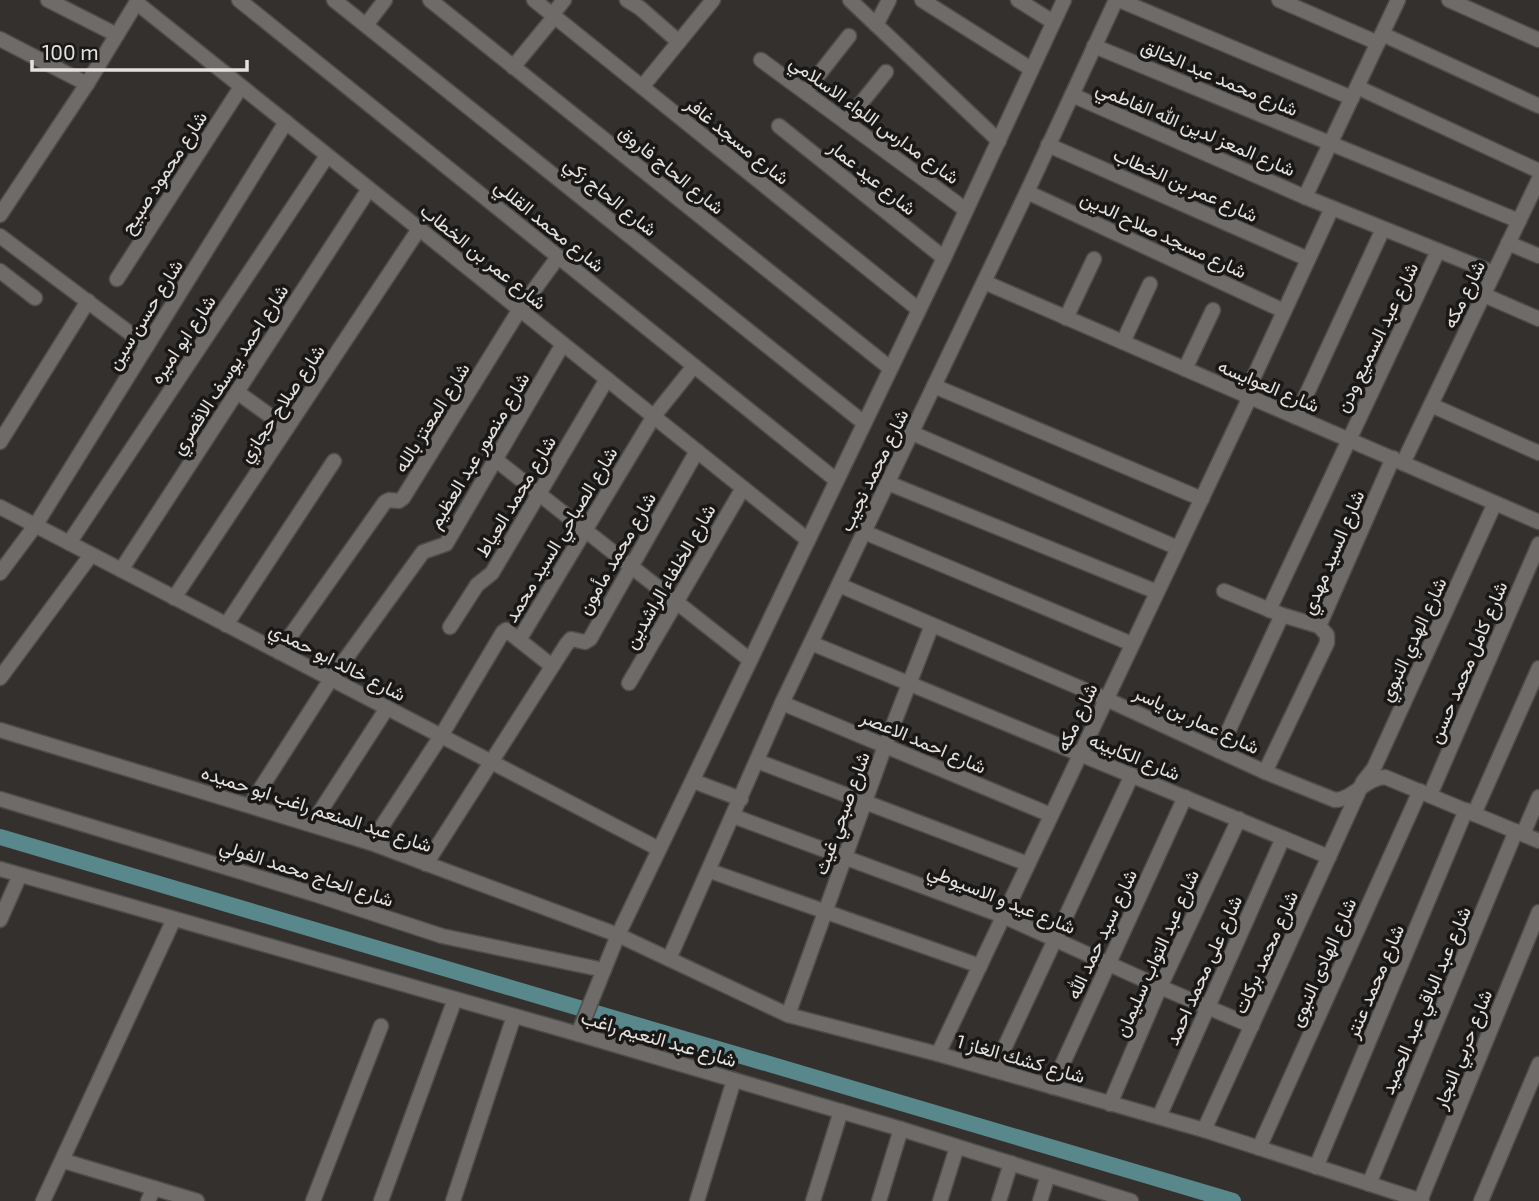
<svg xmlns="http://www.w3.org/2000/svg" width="1539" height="1201" font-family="'Exo 2',Vazirmatn,sans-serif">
<rect width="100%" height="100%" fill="#33302e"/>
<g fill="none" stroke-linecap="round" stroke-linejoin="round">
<!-- canal -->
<polyline stroke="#58888b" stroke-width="16" points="0,837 1233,1201"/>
<!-- street casing -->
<g stroke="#4f4d4b" stroke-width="17">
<g id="street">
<polyline points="48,0 117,35"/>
<polyline points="239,0 836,480"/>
<polyline points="334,0 864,423"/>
<polyline points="430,0 890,368"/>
<polyline points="534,0 918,309"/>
<polyline points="627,0 640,8 679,42"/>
<polyline points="850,0 999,141"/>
<polyline points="922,0 1031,69"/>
<polyline points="1018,0 1053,22"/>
<polyline points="1119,0 1352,98"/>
<polyline points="1279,0 1378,43"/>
<polyline points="1449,0 1539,40"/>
<polyline points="137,3 808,540"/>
<polyline points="552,15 564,0"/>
<polyline points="366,25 385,0"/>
<polyline points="876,25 889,0"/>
<polyline points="1382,34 1539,106"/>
<polyline points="0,39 87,84"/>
<polyline points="1094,46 1519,221"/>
<polyline points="761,60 966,210"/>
<polyline points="513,67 555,16"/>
<polyline points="642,87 713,0"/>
<polyline points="1357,87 1539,171"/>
<polyline points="805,92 849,36"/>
<polyline points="1072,95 1305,197 1494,273"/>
<polyline points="846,122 886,72"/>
<polyline points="779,126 944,258"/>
<polyline points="1048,145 1308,259"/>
<polyline points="1027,192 1284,311"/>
<polyline points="1305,197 1398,0"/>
<polyline points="0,215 87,84 138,0"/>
<polyline points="0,236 147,346"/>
<polyline points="1508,243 1539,256"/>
<polyline points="0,271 35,298"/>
<polyline points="117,279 241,87"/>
<polyline points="984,282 1539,522"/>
<polyline points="1484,295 1539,319"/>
<polyline points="1066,318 1094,259"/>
<polyline points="1123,342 1150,284"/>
<polyline points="1185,369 1213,310"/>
<polyline points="934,386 1202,499"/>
<polyline points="237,392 287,428"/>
<polyline points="1245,396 1332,208"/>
<polyline points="1431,405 1539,453"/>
<polyline points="1296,417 1383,229"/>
<polyline points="912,433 1178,548"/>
<polyline points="0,442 88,301"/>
<polyline points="496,460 750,660"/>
<polyline points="1403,463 1539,179"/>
<polyline points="888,483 1157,592"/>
<polyline points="0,507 659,849"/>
<polyline points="864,532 1132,644"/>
<polyline points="69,543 327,156"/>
<polyline points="121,570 369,189"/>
<polyline points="0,573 35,526 286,122"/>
<path d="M839 585 1106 699 1265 772 1335 800C1354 799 1365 778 1385 777L1539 841"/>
<polyline points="1224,591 1282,615 1319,626"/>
<polyline points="174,598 419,229"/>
<polyline points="1269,610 1438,251"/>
<polyline points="226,625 334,461"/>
<polyline points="450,627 477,585 492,573 607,379"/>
<polyline points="519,640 552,666"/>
<polyline points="811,643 1329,857"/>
<polyline points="279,652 385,502 389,500 399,501 403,498 520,309 558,257"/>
<polyline points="0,678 91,555"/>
<polyline points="629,683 743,488"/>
<polyline points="782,703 1051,815"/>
<polyline points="0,730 371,843 618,935 788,1015 938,1054 1204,1130 1422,1201"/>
<polyline points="1219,751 1282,615"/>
<polyline points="757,761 1028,864"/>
<polyline points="1265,772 1327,643 1327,635 1319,626 1393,458"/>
<polyline points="693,781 741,799"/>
<polyline points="1430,795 1539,544"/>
<polyline points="0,799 314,894 442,936 604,970"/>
<polyline points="250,805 331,679 423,552 446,544 563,344"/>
<polyline points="1474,814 1539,668"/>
<polyline points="733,816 1003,916 1160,987 1252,1026"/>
<polyline points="312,824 387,708"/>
<polyline points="1523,834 1539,797"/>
<polyline points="371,843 441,736 503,632 506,630 519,640 654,416 694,366"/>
<polyline points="426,864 566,645 571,639 585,642 590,639 697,451"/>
<polyline points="0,869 578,1034 901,1129 1131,1201"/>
<polyline points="710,871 980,966"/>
<polyline points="0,920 20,875"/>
<polyline points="669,959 782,703 1027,192 1116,0"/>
<polyline points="788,1015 885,746 932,625"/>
<polyline points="578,1034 618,935 944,258 1064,0"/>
<polyline points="938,1054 1250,397"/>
<polyline points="994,1070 1132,775"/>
<polyline points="1052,1087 1185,797"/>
<polyline points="1110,1104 1160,987 1239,819"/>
<polyline points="1159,1117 1283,838"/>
<polyline points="1204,1130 1363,782 1374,768 1495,503"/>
<polyline points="1259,1148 1420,791"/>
<polyline points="64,1161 197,1201"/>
<polyline points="1316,1167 1466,810"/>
<polyline points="1369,1184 1516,831"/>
<polyline points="43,1201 174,919"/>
<polyline points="148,1201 154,1188"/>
<polyline points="313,1201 381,1026"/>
<polyline points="381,1201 455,999"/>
<polyline points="453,1201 514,1016"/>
<polyline points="697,1201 734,1080"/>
<polyline points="813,1201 841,1111"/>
<polyline points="879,1201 901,1129"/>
<polyline points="940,1201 957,1147"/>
<polyline points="999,1201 1011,1163"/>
<polyline points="1040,1201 1048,1175"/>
<polyline points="1420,1201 1539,912"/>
<polyline points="1481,1201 1539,1064"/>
</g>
</g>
<!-- street -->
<use href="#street" stroke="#6e6b68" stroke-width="14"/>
</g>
<g text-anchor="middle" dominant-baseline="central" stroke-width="7" stroke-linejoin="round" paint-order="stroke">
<!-- street labels -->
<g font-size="19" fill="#e3e2e0" stroke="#1a1817">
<text transform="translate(1220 77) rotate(23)">شارع محمد عبد الخالق</text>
<text transform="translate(875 119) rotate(36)">شارع مدارس اللواء الاسلامي</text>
<text transform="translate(1196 128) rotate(23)">شارع المعز لدين الله الفاطمي</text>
<text transform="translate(738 140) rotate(39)">شارع مسجد غافر</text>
<text transform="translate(672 169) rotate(39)">شارع الحاج فاروق</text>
<text transform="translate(163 172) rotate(-57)">شارع محمود صبيح</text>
<text transform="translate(873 177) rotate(39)">شارع عيد عمار</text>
<text transform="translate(1186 184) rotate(24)">شارع عمر بن الخطاب</text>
<text transform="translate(611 196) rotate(39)">شارع الحاج زكي</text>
<text transform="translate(550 225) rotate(39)">شارع محمد القللي</text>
<text transform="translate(1164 234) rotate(25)">شارع مسجد صلاح الدين</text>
<text transform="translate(484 256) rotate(39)">شارع عمر بن الخطاب</text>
<text transform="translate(1463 294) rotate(-64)">شارع مكه</text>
<text transform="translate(144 314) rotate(-58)">شارع حسن سين</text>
<text transform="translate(1376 337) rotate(-64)">شارع عبد السميع ودن</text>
<text transform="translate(182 339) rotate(-56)">شارع ابو اميره</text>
<text transform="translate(229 369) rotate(-57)">شارع احمد يوسف الاقصري</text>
<text transform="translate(1269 385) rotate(23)">شارع العوايسه</text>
<text transform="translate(281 403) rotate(-56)">شارع صلاح حجازي</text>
<text transform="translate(431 417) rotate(-58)">شارع المعتز بالله</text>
<text transform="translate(478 450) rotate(-59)">شارع منصور عبد العظيم</text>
<text transform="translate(873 470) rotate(-64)">شارع محمد نجيب</text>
<text transform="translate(515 496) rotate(-59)">شارع محمد العياط</text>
<text transform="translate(560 534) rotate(-59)">شارع الصباحي السيد محمد</text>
<text transform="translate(1332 552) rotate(-67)">شارع السيد مهدي</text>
<text transform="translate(616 553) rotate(-60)">شارع محمد مأمون</text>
<text transform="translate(669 576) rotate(-60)">شارع الخلفاء الراشدين</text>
<text transform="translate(1412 639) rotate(-65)">شارع الهدي النبوي</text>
<text transform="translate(338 661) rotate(27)">شارع خالد ابو حمدي</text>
<text transform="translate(1467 662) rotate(-67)">شارع كامل محمد حسن</text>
<text transform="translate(1076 717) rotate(-65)">شارع مكه</text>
<text transform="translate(1197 719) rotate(25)">شارع عمار بن ياسر</text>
<text transform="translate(924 741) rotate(23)">شارع احمد الاعصر</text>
<text transform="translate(1135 756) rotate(22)">شارع الكابينه</text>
<text transform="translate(317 808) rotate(18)">شارع عبد المنعم راغب ابو حميده</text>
<text transform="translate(841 813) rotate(-70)">شارع صبحي غيث</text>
<text transform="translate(307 872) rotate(18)">شارع الحاج محمد الفولي</text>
<text transform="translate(1002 898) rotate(22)">شارع عيد و الاسيوطي</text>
<text transform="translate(1101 934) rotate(-65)">شارع سيد حمد الله</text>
<text transform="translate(1265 952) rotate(-66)">شارع محمد بركات</text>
<text transform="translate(1156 953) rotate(-66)">شارع عبد التواب سليمان</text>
<text transform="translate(1322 962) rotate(-66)">شارع الهادى النبوى</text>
<text transform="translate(1203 970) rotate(-66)">شارع على محمد احمد</text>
<text transform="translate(1374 981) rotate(-67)">شارع محمد عنتر</text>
<text transform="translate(1425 1000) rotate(-67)">شارع عبد الباقي عبد الحميد</text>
<text transform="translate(659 1038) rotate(16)">شارع عبد النعيم راغب</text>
<text transform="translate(1462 1049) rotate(-68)">شارع حربي النجار</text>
<text transform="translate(1021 1058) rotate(16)">شارع كشك الغاز 1</text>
</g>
</g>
<!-- scale -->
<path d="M32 60v10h215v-10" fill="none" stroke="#e3e2e0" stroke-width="3.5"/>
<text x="42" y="60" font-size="21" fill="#e3e2e0" stroke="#1a1817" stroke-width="5" paint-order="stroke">100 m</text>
</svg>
